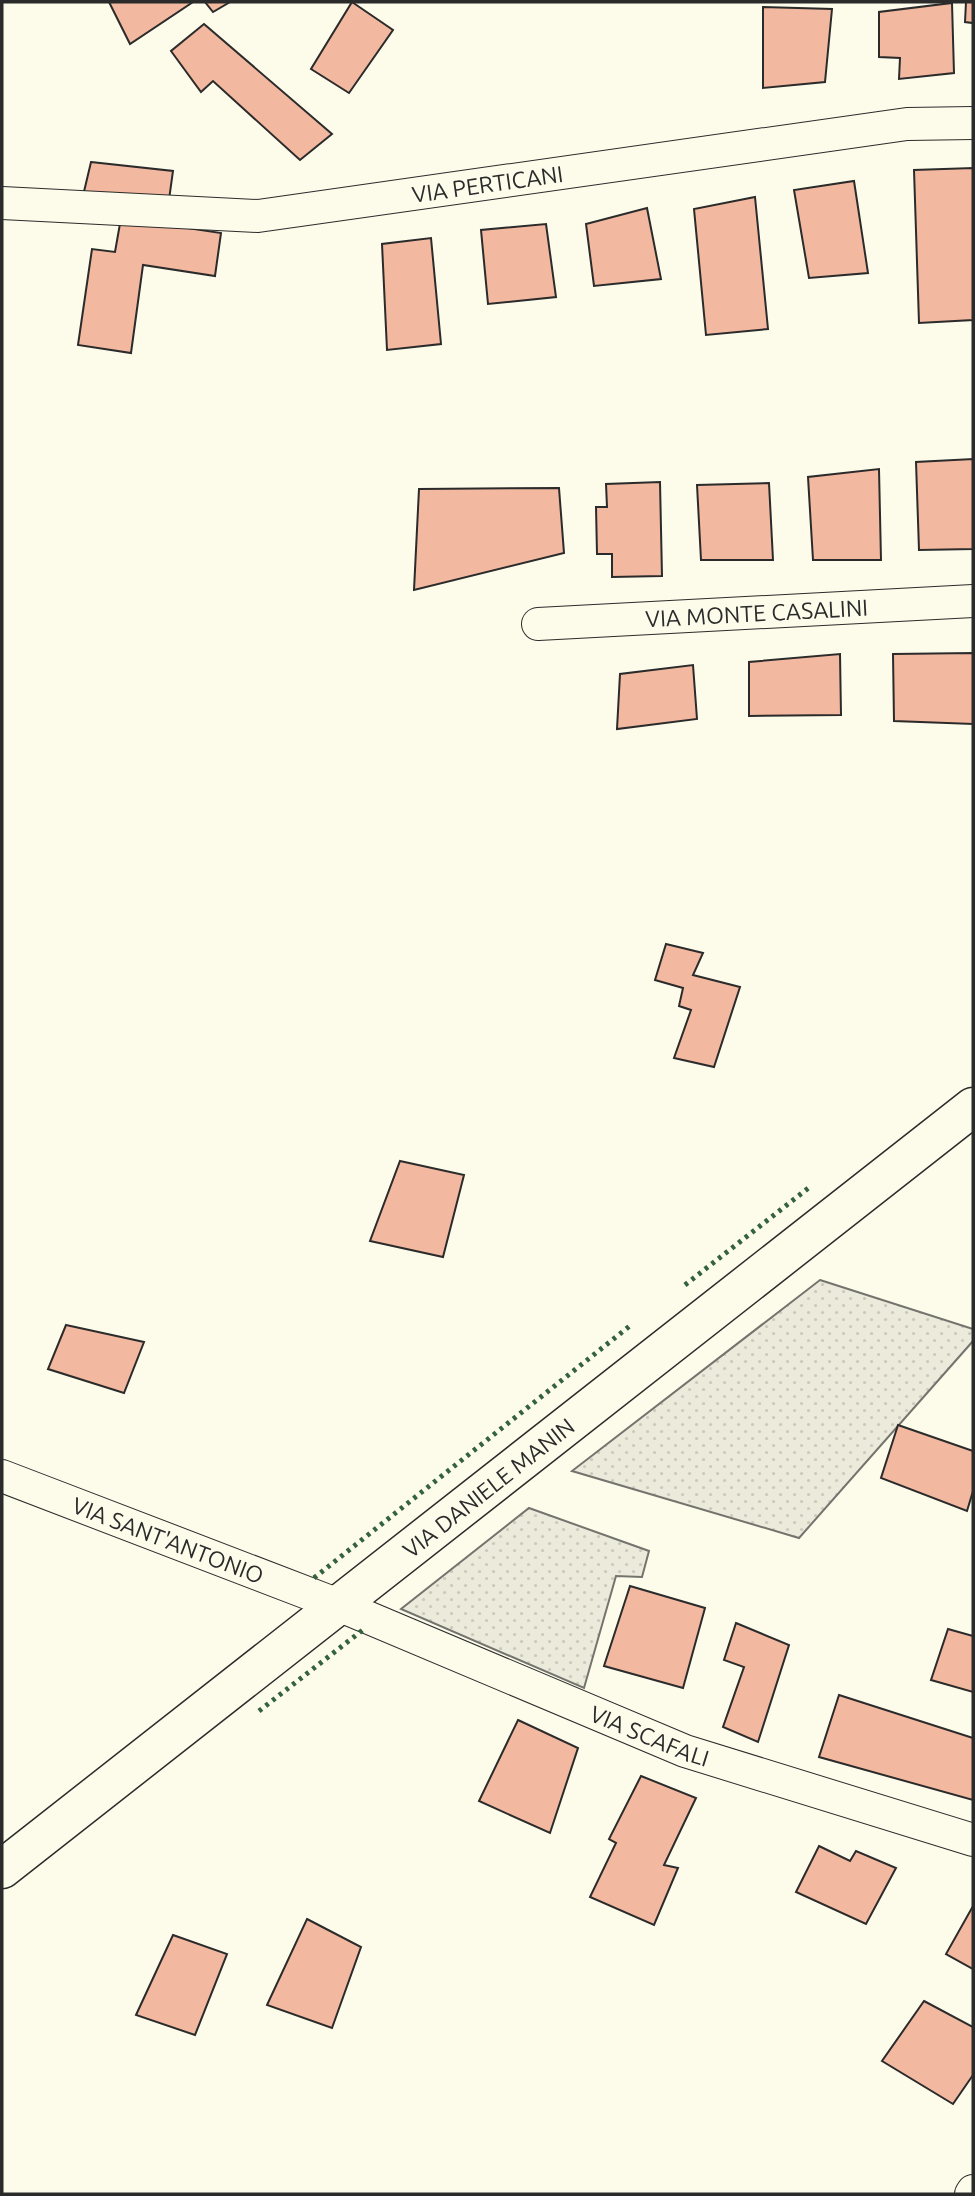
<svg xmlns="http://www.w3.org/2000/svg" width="975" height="2196" font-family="Ubuntu,sans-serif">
<defs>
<pattern id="grass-dots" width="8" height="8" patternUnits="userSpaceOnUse" patternTransform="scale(1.75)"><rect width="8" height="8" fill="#ecebdb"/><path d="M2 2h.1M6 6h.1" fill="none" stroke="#cbcabc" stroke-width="1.8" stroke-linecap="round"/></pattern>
</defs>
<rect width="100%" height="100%" fill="#fdfbea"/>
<!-- grass -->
<g fill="url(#grass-dots)" stroke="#74746e" stroke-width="2">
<polygon points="820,1280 973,1329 973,1341 799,1538 572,1471"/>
<polygon points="529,1508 649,1551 642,1577 616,1576 584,1688 401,1609"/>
</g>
<!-- building -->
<g fill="#f2b8a0" stroke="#2b2b2b" stroke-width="2">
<polygon points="109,2 193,2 130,44"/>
<polygon points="205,2 230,2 213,12"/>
<polygon points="352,2 393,30 349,93 311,69"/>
<polygon points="966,2 973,2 973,23 965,22"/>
<polygon points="952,3 954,73 899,79 900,58 879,57 879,12"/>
<polygon points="763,7 832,9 825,82 763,88"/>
<polygon points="204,24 332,134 300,160 213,81 201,92 171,51"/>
<polygon points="91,162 173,171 168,207 82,200"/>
<polygon points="973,168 973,320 919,323 914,170"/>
<polygon points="854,181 868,273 809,278 794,190"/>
<polygon points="755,197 768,329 706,335 694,209"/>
<polygon points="647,208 661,279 594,286 586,224"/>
<polygon points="121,218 221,233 215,276 143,265 131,353 78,345 92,249 115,252"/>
<polygon points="546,224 556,297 488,304 481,230"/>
<polygon points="431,238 441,344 387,350 382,244"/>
<polygon points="973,459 973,549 919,550 916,462"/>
<polygon points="879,469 881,560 813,560 808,477"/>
<polygon points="660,482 662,576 612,577 612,554 597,554 596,507 607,507 606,484"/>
<polygon points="769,483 773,560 701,560 697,485"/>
<polygon points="559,488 564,553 414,590 419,489"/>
<polygon points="973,653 973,724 894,721 893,654"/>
<polygon points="840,654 841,715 749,716 749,662"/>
<polygon points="693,665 697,719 617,729 620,674"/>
<polygon points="666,944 703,953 693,975 740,987 714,1067 674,1058 691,1010 679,1006 683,988 655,980"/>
<polygon points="400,1161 464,1175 443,1257 370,1241"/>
<polygon points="66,1325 144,1342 124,1393 48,1369"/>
<polygon points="898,1425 973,1451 973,1491 967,1511 881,1478"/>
<polygon points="630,1586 705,1608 683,1688 604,1666"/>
<polygon points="736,1623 789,1645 758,1742 723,1727 744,1667 724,1660"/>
<polygon points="948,1629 973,1636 973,1692 931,1680"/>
<polygon points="839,1695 973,1738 973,1800 819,1757"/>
<polygon points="518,1720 578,1748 550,1833 479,1801"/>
<polygon points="641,1776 696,1798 664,1865 678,1868 654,1925 590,1897 616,1843 609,1839"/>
<polygon points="819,1846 850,1861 856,1851 896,1868 866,1924 796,1892"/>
<polygon points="973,1906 973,1969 946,1954"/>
<polygon points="307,1919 361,1947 332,2028 267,2005"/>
<polygon points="173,1935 227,1954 195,2035 136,2015"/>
<polygon points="924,2001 973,2027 973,2075 953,2104 882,2061"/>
</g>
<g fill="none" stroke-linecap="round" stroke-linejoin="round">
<!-- minor casing -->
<g stroke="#2b2b2b" stroke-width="34">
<g id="minor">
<path id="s1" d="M2 203 258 216 907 124 973 123"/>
<path id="s2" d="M538 624 973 601"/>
<path id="s3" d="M2 1476 336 1604 685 1751 973 1840"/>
<polyline points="971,2194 973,2191"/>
</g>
</g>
<!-- secondary casing -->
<g stroke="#2b2b2b" stroke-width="41">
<g id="secondary">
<path id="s4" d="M2 1869 973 1107"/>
</g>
</g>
<!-- minor -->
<use href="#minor" stroke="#fdfbea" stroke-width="32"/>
<!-- secondary -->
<use href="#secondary" stroke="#fdfbea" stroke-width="38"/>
<!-- hedge -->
<g stroke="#34623c" stroke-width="5" stroke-dasharray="3.5 5" stroke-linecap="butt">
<polyline points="685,1285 811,1186"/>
<polyline points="314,1578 631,1325"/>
<polyline points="259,1711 364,1629"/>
</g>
</g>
<g text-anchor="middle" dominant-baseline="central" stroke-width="5" stroke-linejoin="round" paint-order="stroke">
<!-- street labels -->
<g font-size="23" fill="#2b2b2b" stroke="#fdfbea">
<text stroke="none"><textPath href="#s1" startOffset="488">VIA PERTICANI</textPath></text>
<text stroke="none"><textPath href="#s2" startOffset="219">VIA MONTE CASALINI</textPath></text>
<text stroke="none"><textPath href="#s4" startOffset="618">VIA DANIELE MANIN</textPath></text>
<text stroke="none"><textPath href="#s3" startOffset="178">VIA SANT'ANTONIO</textPath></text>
<text stroke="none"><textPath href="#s3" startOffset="698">VIA SCAFALI</textPath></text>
</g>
</g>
<!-- border -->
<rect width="975" height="2196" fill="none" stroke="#2b2b2b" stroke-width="7"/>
</svg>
